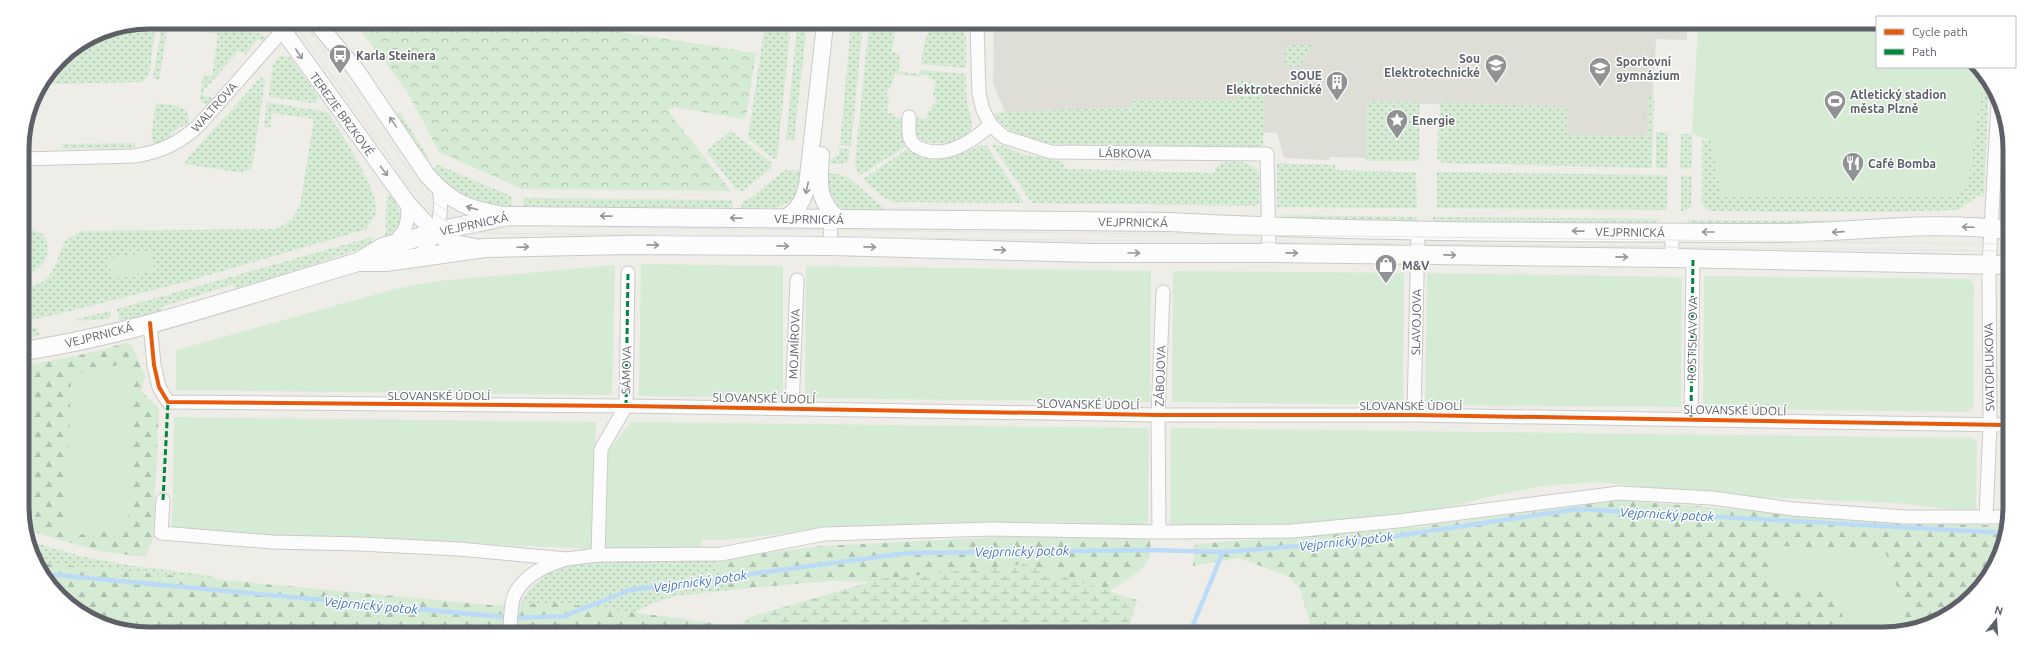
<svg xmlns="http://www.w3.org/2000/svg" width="2032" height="656" font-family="Ubuntu,sans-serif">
<defs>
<pattern id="grass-dots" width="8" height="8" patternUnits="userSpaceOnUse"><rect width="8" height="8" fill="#d5ebd4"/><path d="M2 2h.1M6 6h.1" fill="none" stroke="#b0c2b0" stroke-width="1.8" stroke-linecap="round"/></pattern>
<pattern id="forest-firs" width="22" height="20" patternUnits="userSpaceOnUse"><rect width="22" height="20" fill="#d5ebd4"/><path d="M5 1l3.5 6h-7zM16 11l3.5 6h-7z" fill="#b0c2b0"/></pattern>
<pattern id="wetland-marsh" width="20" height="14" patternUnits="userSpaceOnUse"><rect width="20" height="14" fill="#d5ebd4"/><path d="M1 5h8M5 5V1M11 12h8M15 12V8" fill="none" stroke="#b0c2b0"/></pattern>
<pattern id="park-crowns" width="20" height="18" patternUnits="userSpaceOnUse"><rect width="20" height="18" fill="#d5ebd4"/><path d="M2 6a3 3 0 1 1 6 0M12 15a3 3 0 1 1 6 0" fill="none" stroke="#b0c2b0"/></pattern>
</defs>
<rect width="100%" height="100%" fill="#eeede8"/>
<!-- education -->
<polygon fill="#deddd6" points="994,24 1687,26 1687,40 1656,39 1650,141 1546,137 1446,103 1440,102 1440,104 1420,104 1420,102 1367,101 1366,158 1330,157 1329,160 1284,158 1277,133 1011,125 993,84"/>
<!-- grass -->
<g fill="url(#grass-dots)">
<polygon points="149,22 156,22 149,76 142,82 43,84 59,59 100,32"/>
<polygon points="165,22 183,22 262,34 267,39 264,43 258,39 246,54 239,51 204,90 203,95 213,98 209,104 205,104 200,100 203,75 212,76 218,34 168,26 159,80 153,78 162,25"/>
<polygon points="216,22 259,22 264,27 262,29"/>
<polygon points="765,24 791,24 777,159 772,158 748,138"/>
<polygon points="797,24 807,24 794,141 786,140"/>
<polygon points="851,24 863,24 851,146 840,145"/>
<path d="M869 24H896L892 51 900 56 899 71 919 74 920 70 966 74C966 84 966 93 967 102 968 109 973 120 972 126 968 144 933 146 920 140L915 130 917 118 927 119 928 111H931L932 104H935L936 96 933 95 936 80 928 78V75L920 74 919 77 895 73 890 89H888L886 97H889L887 113 895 114 894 117 903 118 902 137 907 146 860 175 857 172 855 163Z"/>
<path d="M943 25 959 29 966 35V68L921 64C924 47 923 28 943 25Z"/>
<polygon points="1286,45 1312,45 1300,66 1285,66"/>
<polygon points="280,56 290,57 319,97 317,102 314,103 270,97 269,94 273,65"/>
<polygon points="261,77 265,80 252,168 243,173 185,164 186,160"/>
<path d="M1239 80 1264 84 1263 145 1258 147 1042 144C1023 137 1006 132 994 114L1006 112 1132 107V99L1237 100Z"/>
<polygon points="1986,81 1989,87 1984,197 1978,196 1960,209 1953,210 1883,212 1709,211 1702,204 1702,140 1711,141 1722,196 1955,197 1969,179 1980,96 1986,90"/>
<polygon points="1651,95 1654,97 1652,167 1650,168 1443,163 1437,159 1440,102 1567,107 1566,134 1647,137 1648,97"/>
<polygon points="1367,101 1420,102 1419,161 1366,161"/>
<path d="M267 102 328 112C340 133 378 188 376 210 376 216 370 223 367 229L185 282 50 316 23 321V287C56 286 54 261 66 240L82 231 276 229C288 224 293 217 300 206L314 119 272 113 270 128 264 127Z"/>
<path d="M156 103C170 105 194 104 188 126L186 127 184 125 170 134 172 137 158 144 154 143 151 137Z"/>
<polygon points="400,112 429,159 425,162 396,115"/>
<polygon points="731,131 772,163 771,168 743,191 736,189 706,151"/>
<polygon points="1656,132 1668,133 1667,168 1656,168"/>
<polygon points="1681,134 1692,134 1692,166 1691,169 1680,168"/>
<polygon points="135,143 136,146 135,148 62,149 62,144"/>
<polygon points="982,145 987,146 1024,203 893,202 883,197 863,179 909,148 941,158 956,155"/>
<path d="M992 145 1005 146 1021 154 1060 161 1063 162 1066 169 1215 173V168L1223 162C1236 161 1251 160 1259 172V203L1256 206 1032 203Z"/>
<polygon points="839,148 850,149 848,162 842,164 824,163 839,154"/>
<polygon points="1277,163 1335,165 1335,170 1416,172 1417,208 1277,207"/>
<polygon points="438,165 511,196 512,206 492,206 460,197 431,170"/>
<polygon points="785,170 805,171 794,200 775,208 741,208 743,201 749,199"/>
<polygon points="1437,172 1667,175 1667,207 1666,210 1437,208"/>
<path d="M823 173 839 174 849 178 887 211C870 210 835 216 827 195 824 189 824 180 823 173Z"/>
<polygon points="1681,175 1692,177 1691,207 1686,210 1681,211"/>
<path d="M391 194C403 213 405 227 385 241L387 197Z"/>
<polygon points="523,198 732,200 733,208 523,206"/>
<polygon points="1282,215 1417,217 1417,224 1287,220"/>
<polygon points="1433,217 1661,219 1654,225 1433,224"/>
<polygon points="1686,220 1869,221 1869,225 1691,225"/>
<path d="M23 227 43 234C54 249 44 274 23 274Z"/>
<polygon points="372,237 376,244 235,289 234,284 161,307 162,311 120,322 117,309"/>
<polygon points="110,311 111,316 108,319 77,321 76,319"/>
<polygon points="38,327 39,335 23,341 23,330"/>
<polygon points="29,541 80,556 127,565 213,576 216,579 40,563"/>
<path d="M714 559 730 590 676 596 650 604 635 613 558 603 521 604C526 589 544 575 558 569 582 559 612 560 637 560 663 560 688 559 714 559Z"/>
</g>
<!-- forest -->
<g fill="url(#forest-firs)">
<polygon points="125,343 131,344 145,376 141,391 159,409 153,539 145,557 98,551 24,529 23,366 99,351"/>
<polygon points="1615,500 1904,522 2006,526 2006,540 1996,561 1986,562 1984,583 1961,608 1924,627 1893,633 1903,628 1900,594 1890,570 1885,550 1800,591 1828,591 1840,608 1848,632 1853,634 1312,632 1301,591 1290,577 1239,558 1193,566 1195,544 1417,527"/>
<path d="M997 537H1150C1150 543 1152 553 1149 559 1139 575 1112 590 1095 598L879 582 829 581 730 590 714 559 823 546Z"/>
<polygon points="40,563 491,605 558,603 677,618 765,631 116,630 85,617 54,591"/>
</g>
<!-- wetland -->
<polygon fill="url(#wetland-marsh)" points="1024,564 1137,600 1127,632 734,631 750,617 880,579"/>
<!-- park -->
<polygon fill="url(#park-crowns)" points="355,23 565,23 756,53 746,117 743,119 674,107 668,111 731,191 522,189 439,152 407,91"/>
<!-- garden -->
<g fill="#d5ebd4">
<polygon points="1698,26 1877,26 1877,67 1979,67 1986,81 1986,90 1980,96 1969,179 1955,197 1721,196 1711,141 1692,134"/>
<polygon points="151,251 155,271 112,279 108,259"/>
<polygon points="641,264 783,266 783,398 639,396"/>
<polygon points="615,265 612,395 176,390 176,350 395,289 438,281"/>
<polygon points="806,266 1151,271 1150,402 805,398"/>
<polygon points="1173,271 1404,273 1403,405 1172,402"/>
<polygon points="1427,273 1682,277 1681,407 1425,405"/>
<polygon points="1704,276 1970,279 1974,284 1973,408 1968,412 1703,408"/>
<polygon points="132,362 128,527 66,537 71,375"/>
<polygon points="174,417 596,422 594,549 397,540 291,540 172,530"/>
<path d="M631 422 1149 428 1148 525 1046 522 822 530C781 532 741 541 701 540V549H602L604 456Z"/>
<polygon points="1171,428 1972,438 1977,442 1976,512 1896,503 1715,495 1598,482 1542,486 1487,497 1450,507 1345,522 1240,526 1170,526"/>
<polygon points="2006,439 2006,514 2001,514 2003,443"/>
<path d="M1779 546 1885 550 1890 570 1906 612 1903 628 1891 634 1848 632 1840 608 1828 591C1811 591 1778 595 1771 575 1769 570 1768 565 1770 559 1772 555 1776 550 1779 546Z"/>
</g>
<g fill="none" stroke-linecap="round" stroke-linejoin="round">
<!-- stream -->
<g stroke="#bcdbf8" stroke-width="4.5">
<polyline points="45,574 514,618 565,616 630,590 908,553 1150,550 1223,552 1362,541 1578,509 2006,533"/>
<polyline points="1190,632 1223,552"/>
</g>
<!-- minor casing -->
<g stroke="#cbcbca" stroke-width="15">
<g id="minor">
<polyline points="977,24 979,94 983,110 991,125 1004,137 1051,152 1267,154 1269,253"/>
<path d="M909 117C909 123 908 132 910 138 912 145 918 148 924 150 949 158 973 140 991 125"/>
<path d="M22 159 134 156C161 152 180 143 200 124L290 22"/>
<polyline points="830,212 831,246"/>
<path d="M392 244C407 231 408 224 408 204"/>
<path d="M418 257C437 238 444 215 439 189"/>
<polyline points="1672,258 1672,232"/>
<polyline points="150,323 154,365 159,387 168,402 626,406 1158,415 1414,415 2006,425"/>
<polyline points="792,409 797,280"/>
<polyline points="1414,415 1418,230"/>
<polyline points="1691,419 1693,258"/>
<polyline points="163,500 161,533 272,542 360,544 459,549 566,559 598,555 721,554 824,534 992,529 1159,532 1292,531 1398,521 1619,493 1712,498 1793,509 1906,517 2006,517"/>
<polyline points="1986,517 1990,425 1989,265 1998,104"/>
<polyline points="1159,532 1158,415 1163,292"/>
<polyline points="598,555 601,449 626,406 628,273"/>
<path d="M510 631C511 620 510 606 514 596 522 577 544 566 563 560"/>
</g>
</g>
<!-- tertiary casing -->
<g stroke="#cbcbca" stroke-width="18">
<g id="tertiary">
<polyline points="277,22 408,204 435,233 450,242 475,247"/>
<path d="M316 22 356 70 427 175C453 205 470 209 508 216"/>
<path d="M821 155C819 183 816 201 840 220"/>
<path d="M783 219C798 211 803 201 807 186L825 24"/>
</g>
</g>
<!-- secondary casing -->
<g stroke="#c9cac9" stroke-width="20">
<g id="secondary">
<polyline points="359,262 386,262 485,248 627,245 831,246 1095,253 1269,253 1672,258 2007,265"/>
<path d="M23 351C137 334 248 294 358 262L383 247 456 227 509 216 1170 222C1370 233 1571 232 1772 233 1850 233 1929 220 2007 230"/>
</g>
</g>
<!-- minor -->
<use href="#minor" stroke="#fcfcfc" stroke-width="13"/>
<!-- tertiary -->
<use href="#tertiary" stroke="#fcfcfc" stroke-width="16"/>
<!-- secondary -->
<use href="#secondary" stroke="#fcfcfc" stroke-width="18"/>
<!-- tram -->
<g stroke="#e4e4e4" stroke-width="1">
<polyline points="293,22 405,179 429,209 447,222 466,230 478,233 2007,251"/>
<path d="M303 22 426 194C444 213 464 221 489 226L2007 244"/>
</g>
<!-- quiet -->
<g stroke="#00873e" stroke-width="3" stroke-dasharray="6 3" stroke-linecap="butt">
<polyline points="626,406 628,273"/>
<polyline points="1691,419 1693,258"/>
<polyline points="163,500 168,402"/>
</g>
<!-- cycleway casing -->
<g stroke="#fff" stroke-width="6">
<polyline id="cycleway" points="150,323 154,365 159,387 168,402 626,406 1158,415 1414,415 2006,425"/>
</g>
<!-- cycleway -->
<use href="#cycleway" stroke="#e8590c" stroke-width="4"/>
</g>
<!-- one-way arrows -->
<defs><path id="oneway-shaft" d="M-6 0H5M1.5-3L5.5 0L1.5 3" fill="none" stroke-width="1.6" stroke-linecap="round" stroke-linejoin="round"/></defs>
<g stroke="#95979b">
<use href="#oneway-shaft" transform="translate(299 54) rotate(56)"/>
<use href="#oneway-shaft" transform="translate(393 122) rotate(-125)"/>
<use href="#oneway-shaft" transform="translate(384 171) rotate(54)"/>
<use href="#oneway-shaft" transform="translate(807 188) rotate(102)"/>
<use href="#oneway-shaft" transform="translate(472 208) rotate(-164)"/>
<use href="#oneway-shaft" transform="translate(606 216) rotate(-179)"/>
<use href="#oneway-shaft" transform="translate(736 218) rotate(-179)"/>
<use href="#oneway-shaft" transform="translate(1968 227) rotate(-178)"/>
<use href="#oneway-shaft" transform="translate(1578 231) rotate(-179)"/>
<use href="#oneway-shaft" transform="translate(1708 232) rotate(-180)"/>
<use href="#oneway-shaft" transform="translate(1838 232) rotate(176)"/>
<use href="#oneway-shaft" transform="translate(653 245) rotate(1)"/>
<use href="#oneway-shaft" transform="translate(783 246) rotate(1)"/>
<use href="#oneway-shaft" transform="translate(523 247) rotate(-2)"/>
<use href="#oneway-shaft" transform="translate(870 247) rotate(1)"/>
<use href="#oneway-shaft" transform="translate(1000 250) rotate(2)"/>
<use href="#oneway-shaft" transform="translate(1134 253)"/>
<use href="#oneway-shaft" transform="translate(1292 253) rotate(1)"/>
<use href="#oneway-shaft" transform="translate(1450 255) rotate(1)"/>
<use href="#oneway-shaft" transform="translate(1622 257) rotate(1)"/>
</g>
<!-- icons -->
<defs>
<g id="bus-pin" transform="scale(1.15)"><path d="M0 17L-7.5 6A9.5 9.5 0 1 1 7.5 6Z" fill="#909294" stroke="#fff"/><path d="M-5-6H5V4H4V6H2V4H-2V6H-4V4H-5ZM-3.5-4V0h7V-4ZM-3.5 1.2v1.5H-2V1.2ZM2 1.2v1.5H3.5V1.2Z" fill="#fff"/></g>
<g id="school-pin" transform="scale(1.15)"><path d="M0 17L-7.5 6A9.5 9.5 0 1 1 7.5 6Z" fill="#909294" stroke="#fff"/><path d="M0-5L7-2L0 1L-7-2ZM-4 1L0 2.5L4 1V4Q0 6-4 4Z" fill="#fff"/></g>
<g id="building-pin" transform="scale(1.15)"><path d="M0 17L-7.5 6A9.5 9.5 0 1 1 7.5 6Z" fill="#909294" stroke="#fff"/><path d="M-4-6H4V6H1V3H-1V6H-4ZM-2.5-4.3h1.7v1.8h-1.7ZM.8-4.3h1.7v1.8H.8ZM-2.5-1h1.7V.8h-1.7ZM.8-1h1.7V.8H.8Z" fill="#fff"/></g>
<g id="stadium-pin" transform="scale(1.15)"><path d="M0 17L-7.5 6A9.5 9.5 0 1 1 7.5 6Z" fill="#909294" stroke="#fff"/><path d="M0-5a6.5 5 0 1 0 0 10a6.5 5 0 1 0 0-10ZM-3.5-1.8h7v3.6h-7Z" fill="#fff"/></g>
<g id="sight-pin" transform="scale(1.15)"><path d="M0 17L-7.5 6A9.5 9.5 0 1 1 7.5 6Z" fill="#909294" stroke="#fff"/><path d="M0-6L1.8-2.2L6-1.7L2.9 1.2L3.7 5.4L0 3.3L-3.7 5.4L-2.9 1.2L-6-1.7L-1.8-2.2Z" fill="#fff"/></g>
<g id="restaurant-pin" transform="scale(1.15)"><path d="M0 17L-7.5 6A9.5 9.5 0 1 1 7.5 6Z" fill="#909294" stroke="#fff"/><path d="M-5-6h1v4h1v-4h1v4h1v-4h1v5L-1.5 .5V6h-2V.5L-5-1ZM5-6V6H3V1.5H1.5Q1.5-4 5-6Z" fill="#fff"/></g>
<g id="shop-pin" transform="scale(1.15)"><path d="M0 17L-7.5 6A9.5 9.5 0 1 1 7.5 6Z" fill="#909294" stroke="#fff"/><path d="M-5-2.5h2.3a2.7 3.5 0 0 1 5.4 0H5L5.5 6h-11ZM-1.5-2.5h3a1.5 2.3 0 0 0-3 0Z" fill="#fff"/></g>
</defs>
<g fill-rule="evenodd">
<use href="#bus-pin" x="340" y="55"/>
<use href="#school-pin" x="1496" y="65"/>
<use href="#school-pin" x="1600" y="68"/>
<use href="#building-pin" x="1337" y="82"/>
<use href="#stadium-pin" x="1835" y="101"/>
<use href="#sight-pin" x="1397" y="120"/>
<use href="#restaurant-pin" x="1853" y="163"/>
<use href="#shop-pin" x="1386" y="265"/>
</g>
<g text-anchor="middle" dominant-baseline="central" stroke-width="3" stroke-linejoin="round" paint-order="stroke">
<!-- poi labels -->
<g font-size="12" font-weight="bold" fill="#5d6167" stroke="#fff" text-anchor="start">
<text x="356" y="55">Karla Steinera</text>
<text x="1480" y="58" text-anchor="end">Sou<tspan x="1480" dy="14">Elektrotechnické</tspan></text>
<text x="1616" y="61">Sportovní<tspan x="1616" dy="14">gymnázium</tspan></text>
<text x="1322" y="75" text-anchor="end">SOUE<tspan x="1322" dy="14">Elektrotechnické</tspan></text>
<text x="1850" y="94">Atletický stadion<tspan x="1850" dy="14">města Plzně</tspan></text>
<text x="1412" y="120">Energie</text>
<text x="1868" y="163">Café Bomba</text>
<text x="1402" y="265">M&amp;V</text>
</g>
<!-- street labels -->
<g font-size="12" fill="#5d6167" stroke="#fff">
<text transform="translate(214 107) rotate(-48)">WALTROVA</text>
<text transform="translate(342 114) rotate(54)">TEREZIE BRZKOVÉ</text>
<text transform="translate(1125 153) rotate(1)">LÁBKOVA</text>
<text transform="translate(809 219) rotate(1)">VEJPRNICKÁ</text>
<text transform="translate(1133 222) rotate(1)">VEJPRNICKÁ</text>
<text transform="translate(474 224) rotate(-12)">VEJPRNICKÁ</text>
<text transform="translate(1630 232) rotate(1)">VEJPRNICKÁ</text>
<text transform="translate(1416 322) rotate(-89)">SLAVOJOVA</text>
<text transform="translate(99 335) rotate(-14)">VEJPRNICKÁ</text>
<text transform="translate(1692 339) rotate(-89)">ROSTISLAVOVA</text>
<text transform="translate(794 344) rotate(-88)">MOJMÍROVA</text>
<text transform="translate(1989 367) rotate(-91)">SVATOPLUKOVA</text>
<text transform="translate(626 370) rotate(-89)">SÁMOVA</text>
<text transform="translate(1160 376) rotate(-88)">ZÁBOJOVA</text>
<text x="439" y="395">SLOVANSKÉ ÚDOLÍ</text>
<text transform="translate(764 398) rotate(1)">SLOVANSKÉ ÚDOLÍ</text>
<text transform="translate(1088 404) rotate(1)">SLOVANSKÉ ÚDOLÍ</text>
<text x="1411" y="405">SLOVANSKÉ ÚDOLÍ</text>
<text transform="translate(1735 410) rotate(1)">SLOVANSKÉ ÚDOLÍ</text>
</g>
<!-- water labels -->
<g font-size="13" font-style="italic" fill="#4076c0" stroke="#fff">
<text transform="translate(1667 514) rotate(3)">Vejprnický potok</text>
<text transform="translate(1346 541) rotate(-6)">Vejprnický potok</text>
<text transform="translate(1022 551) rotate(-1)">Vejprnický potok</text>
<text transform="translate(700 581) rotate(-8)">Vejprnický potok</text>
<text transform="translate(371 605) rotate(5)">Vejprnický potok</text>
</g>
</g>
<!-- crop -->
<path d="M0 0H2032V656H0ZM149 29H1883A120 120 0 0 1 2003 149V507A120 120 0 0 1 1883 627H149A120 120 0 0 1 29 507V149A120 120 0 0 1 149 29Z" fill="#fff" fill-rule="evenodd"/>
<path fill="none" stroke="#5d6167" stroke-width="5" d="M149 29H1883A120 120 0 0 1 2003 149V507A120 120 0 0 1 1883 627H149A120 120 0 0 1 29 507V149A120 120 0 0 1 149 29Z"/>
<!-- legend -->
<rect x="1876" y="16" width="140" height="52" fill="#ffffff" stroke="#bec0c2"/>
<rect x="1884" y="29" width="20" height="6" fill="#e8590c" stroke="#bec0c2"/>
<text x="1912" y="36" font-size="12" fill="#5d6167">Cycle path</text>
<rect x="1884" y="49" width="20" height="6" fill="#00873e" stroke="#bec0c2"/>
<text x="1912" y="56" font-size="12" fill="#5d6167">Path</text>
<!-- north arrow -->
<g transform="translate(1996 620) rotate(17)" stroke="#ffffff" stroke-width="3" paint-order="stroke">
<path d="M0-3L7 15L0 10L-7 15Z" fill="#5d6167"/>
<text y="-6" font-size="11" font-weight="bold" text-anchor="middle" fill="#5d6167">N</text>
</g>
</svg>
